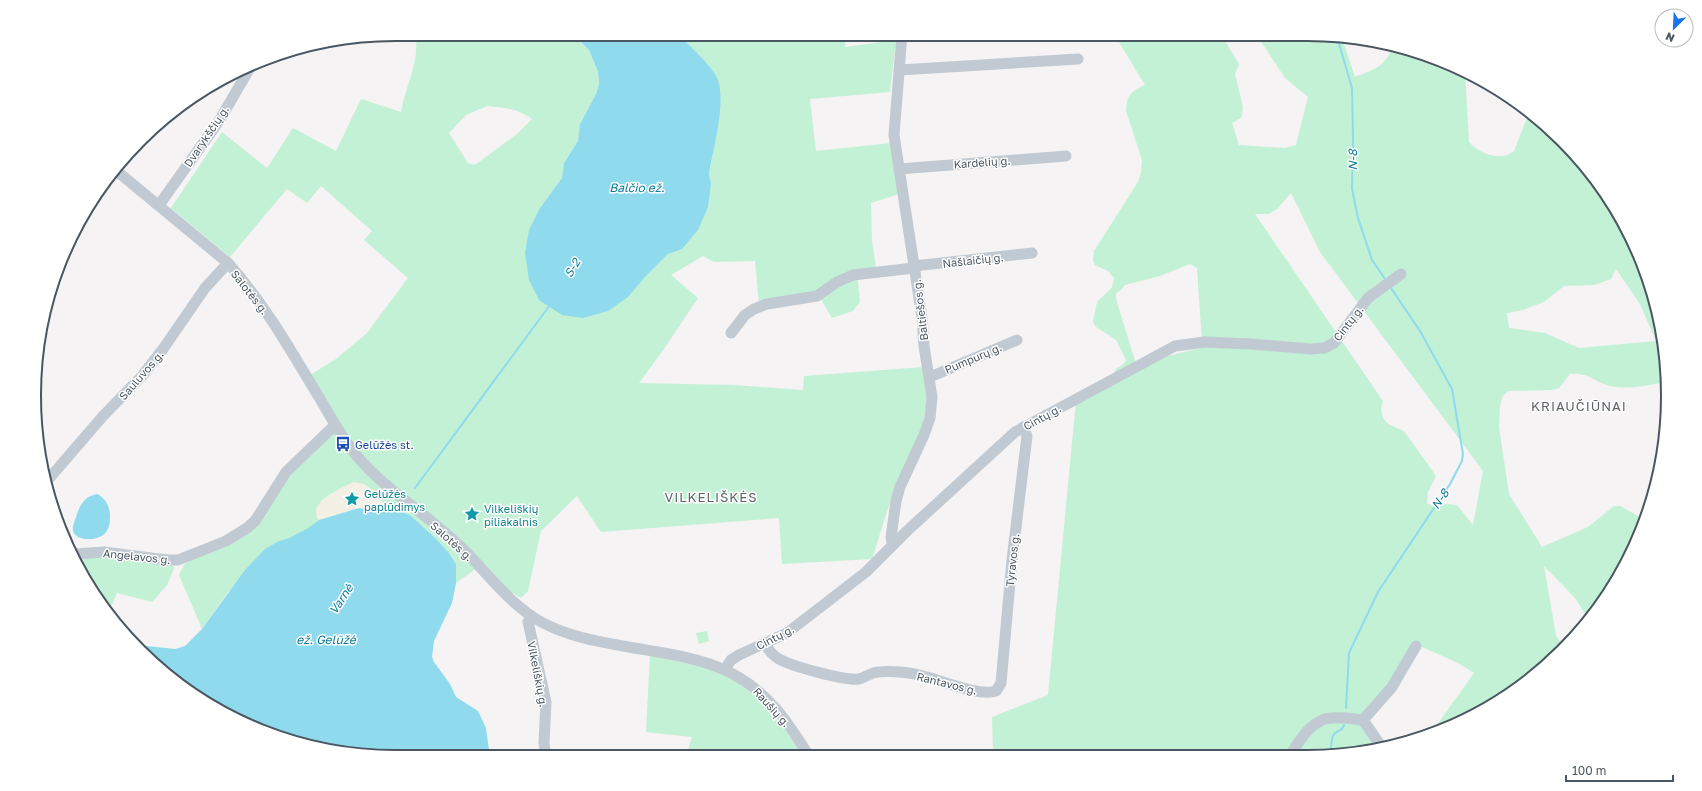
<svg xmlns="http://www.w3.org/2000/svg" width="1702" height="791" font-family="'Golos Text',sans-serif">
<rect width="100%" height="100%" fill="#f5f3f3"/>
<!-- green -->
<g fill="#c3f1d5" fill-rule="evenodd">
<path d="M415 34H573L589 50 598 72 599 84 596 94 580 124 578 141 564 163 562 178 540 208 628 297 645 277 668 254 682 248 698 230 711 183 709 174 716 136 700 56 678 34H846L845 47 896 40 890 92 810 99 816 151 891 143 899 194 871 203 872 240 876 268 857 273 860 302 853 311 832 318 816 291 759 304 755 261 714 262 703 256 671 275 698 298 664 349 639 383 733 385 803 390 804 376 924 367C937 412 909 457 892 498 884 518 879 539 872 559L782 564 779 518 601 532 577 496 541 531 528 591 521 598 509 591 484 563 456 583V564L449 553 411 516 383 503 378 496 316 516 319 520C307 530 294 537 279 541L228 592 202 629 179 575 184 565 192 558 250 531 299 463 339 423 310 375 336 359 367 333 408 278 364 240 372 231 321 186 307 203 287 189 230 257 171 208 222 132 267 168 293 128 336 151 361 99 401 112C405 86 421 61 415 34ZM487 106C506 108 516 108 532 119L518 133 475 165 468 163 449 133 466 115Z"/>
<path d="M1114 34H1228L1225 41 1239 64 1235 74 1243 107 1242 114 1241 118 1232 123 1239 145 1285 148 1296 145 1308 97 1285 78 1256 34H1307L1342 38 1355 77C1375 69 1385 67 1393 46L1445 61 1465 72 1469 142C1479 154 1501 162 1514 151L1529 113 1562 140 1607 194 1640 257 1661 325 1667 382C1647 385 1631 390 1611 386 1595 383 1590 372 1570 374L1559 388 1552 390 1508 391 1503 396 1500 405 1499 427 1509 494 1542 547 1588 527 1614 506H1620L1645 520 1641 534 1593 615 1589 620 1575 598 1544 566 1556 635 1563 646 1527 682 1445 729 1431 733 1474 673 1458 663 1420 646 1369 721 1387 745 1354 754 993 755 992 717 1048 695 1076 401 1117 383C1111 362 1119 373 1126 360L1116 340 1096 327 1093 322 1097 302 1112 287 1114 278 1108 271 1095 265 1093 261 1094 251 1138 182 1141 172 1142 160 1126 111C1127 95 1131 91 1145 85ZM1291 193 1320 252 1483 471 1473 525 1457 505 1445 504 1434 507 1427 503 1428 492 1436 476 1404 431 1388 424 1383 418 1381 409 1383 401 1255 214H1268L1277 209ZM1190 264 1197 268 1202 343 1200 348 1136 364 1116 299V293L1120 291 1125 285 1160 276ZM1616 269 1640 304 1656 341 1579 348 1545 333 1509 328 1507 313 1523 310 1544 302 1564 286 1594 285 1611 279Z"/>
<polygon points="106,555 173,565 174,569 167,585 152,602 117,593 110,609 95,592 96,587 87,576 82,576 76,559"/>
<polygon points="707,631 709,641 699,644 696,633"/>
<polygon points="650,654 721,670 767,705 804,756 686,756 692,737 646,732"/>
</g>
<!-- sand -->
<path fill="#f5f0e5" d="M354 482 364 484 373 490 383 503 399 510 389 512 359 508 319 520C306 502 341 488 354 482Z"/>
<!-- water -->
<g fill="#90daee">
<path d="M573 34H678C688 44 714 68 718 80 726 104 713 150 709 174L711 183 708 207 698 230 682 249 668 254 645 277 628 297 608 311 583 318 562 315 539 300 529 280 525 253 529 230 540 208 562 178 564 163 578 141 580 124 596 94 599 84 598 72 589 50Z"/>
<path d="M97 494C105 498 109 505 110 514 110 520 110 527 106 532 100 542 70 543 73 526 78 512 80 497 97 494Z"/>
<polygon points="359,508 389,512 399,510 411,516 435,538 449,553 456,564 456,583 452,603 434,641 432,657 434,662 450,684 456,697 478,711 486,728 490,757 395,757 325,750 257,730 157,667 141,648 147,646 175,649 185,646 202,629 245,570 265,549 279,541 289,538 308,528 319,520"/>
</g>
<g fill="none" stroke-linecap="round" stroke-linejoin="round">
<!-- stream -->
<g stroke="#90daee" stroke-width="2">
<polyline points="1337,37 1352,88 1353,138 1352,189 1358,218 1372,260 1385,279"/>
<polyline points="415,488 550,305"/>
<polyline points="1346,708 1349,653 1378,592 1450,484 1462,461 1463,454 1452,389 1420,331 1391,288"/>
<path d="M1329 754C1335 743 1326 736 1342 729L1344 725"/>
</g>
<!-- minor -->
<g stroke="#c1cad2" stroke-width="11">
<polyline points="900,70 1078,59"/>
<polyline points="899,169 1066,156"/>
<path d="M118 172 228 263C261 300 286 342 311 384 326 408 339 434 356 455 387 492 430 516 464 550 489 575 511 606 543 623 568 636 595 641 623 646 683 657 734 659 777 710 789 724 799 740 809 756"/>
<polyline points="159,205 219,121 251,66"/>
<polyline points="914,266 1032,253"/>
<polyline points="731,333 745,315 754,309 767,304 817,296 837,282 853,275 914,268"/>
<polyline points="930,377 1017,340"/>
<polyline points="47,481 103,416 142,376 163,349 205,288 228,263"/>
<polyline points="894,544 892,542 891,537 896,501 900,487 924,435 930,418 932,397 924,346 922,318 894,135 902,34"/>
<polyline points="74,554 104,552 167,560 178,560 226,541 247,528 255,521 286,472 335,425"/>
<polyline points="531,616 528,622 529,626 546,702 544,743 546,757"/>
<path d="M765 643C768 650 772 655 779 659 791 666 845 681 859 679 863 678 868 675 873 673 883 670 908 672 919 675 938 679 978 697 996 691L1001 683 1012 560 1027 436 1023 427"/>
<polyline points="725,669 731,660 739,655 787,633 866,572 907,531 1015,432 1175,346 1205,342 1251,344 1311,349 1324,348 1334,343 1368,298 1401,274"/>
<polyline points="1363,720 1392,687 1416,646"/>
<polyline points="1363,720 1381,746"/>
<path d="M1291 754C1300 740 1312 719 1331 718 1342 717 1353 719 1363 720"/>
</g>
</g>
<!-- icons -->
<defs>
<g id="bus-bare" transform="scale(1.2)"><path d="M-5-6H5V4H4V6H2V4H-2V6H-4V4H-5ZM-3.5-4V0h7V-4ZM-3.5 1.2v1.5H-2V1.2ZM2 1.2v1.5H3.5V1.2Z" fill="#1a4fb4" stroke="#fff" stroke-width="2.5" paint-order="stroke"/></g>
<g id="sight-bare" transform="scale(1.2)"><path d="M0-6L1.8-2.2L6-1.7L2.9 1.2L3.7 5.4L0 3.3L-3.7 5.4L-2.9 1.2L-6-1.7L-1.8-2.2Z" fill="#0f9aa8" stroke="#fff" stroke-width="2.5" paint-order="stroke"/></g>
</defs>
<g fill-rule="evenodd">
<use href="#bus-bare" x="343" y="444"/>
<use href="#sight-bare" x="352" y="499"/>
<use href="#sight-bare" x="472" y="514"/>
</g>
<g text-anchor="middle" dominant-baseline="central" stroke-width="3" stroke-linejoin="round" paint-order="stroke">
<!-- street labels -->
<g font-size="11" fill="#4a5661" stroke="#fff">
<text transform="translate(206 136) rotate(-56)">Dvarykščių g.</text>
<text transform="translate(982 162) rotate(-4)">Kardelių g.</text>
<text transform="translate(973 260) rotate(-6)">Našlaičių g.</text>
<text transform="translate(250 292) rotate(52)">Salotės g.</text>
<text transform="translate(920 310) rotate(-97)">Baltiešos g.</text>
<text transform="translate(1348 323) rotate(-52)">Cintų g.</text>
<text transform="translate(973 358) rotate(-23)">Pumpurų g.</text>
<text transform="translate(141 375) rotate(-49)">Sauluvos g.</text>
<text transform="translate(1042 417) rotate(-29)">Cintų g.</text>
<text transform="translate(452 541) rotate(42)">Salotės g.</text>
<text transform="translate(137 556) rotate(6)">Angelavos g.</text>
<text transform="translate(1012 560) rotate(-84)">Tyravos g.</text>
<text transform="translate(775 637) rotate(-27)">Cintų g.</text>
<text transform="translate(538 674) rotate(79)">Vilkeliškių g.</text>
<text transform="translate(947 683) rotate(14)">Rantavos g.</text>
<text transform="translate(772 707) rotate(48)">Raušių g.</text>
</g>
<!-- transit labels -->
<g font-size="11" fill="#164399" stroke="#fff" text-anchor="start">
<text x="355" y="444">Gelūžės st.</text>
</g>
<!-- culture labels -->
<g font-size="11" fill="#0d838f" stroke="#fff" text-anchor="start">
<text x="364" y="493">Gelūžės<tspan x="364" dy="13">paplūdimys</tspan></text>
<text x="484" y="508">Vilkeliškių<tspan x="484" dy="13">piliakalnis</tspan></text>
</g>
<!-- water labels -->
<g font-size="12" font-style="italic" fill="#0c7c9b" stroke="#fff">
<text transform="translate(1352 160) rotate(-90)">N-8</text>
<text x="637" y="187">Balčio ež.</text>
<text transform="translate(572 268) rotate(-59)">S-2</text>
<text transform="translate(1440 499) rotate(-56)">N-8</text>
<text transform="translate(341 599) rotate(-57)">Varnė</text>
<text x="326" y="639">ež. Gelūžė</text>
</g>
<!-- quarter labels -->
<g font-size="13" letter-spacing="1" fill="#5f6368" stroke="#fff">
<text x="1579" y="406">KRIAUČIŪNAI</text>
<text x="711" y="497">VILKELIŠKĖS</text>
</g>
</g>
<!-- crop -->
<path d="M0 0H1702V791H0ZM395 41H1307A354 354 0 0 1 1661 395V396A354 354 0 0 1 1307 750H395A354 354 0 0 1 41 396V395A354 354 0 0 1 395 41Z" fill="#fff" fill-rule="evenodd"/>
<path fill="none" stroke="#4a5661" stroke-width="2" d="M395 41H1307A354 354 0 0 1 1661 395V396A354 354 0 0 1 1307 750H395A354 354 0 0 1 41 396V395A354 354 0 0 1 395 41Z"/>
<!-- north arrow -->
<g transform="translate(1674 28) rotate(204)"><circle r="19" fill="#ffffff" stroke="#b7bbc0"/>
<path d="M0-3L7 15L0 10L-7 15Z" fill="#1a73e8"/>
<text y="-6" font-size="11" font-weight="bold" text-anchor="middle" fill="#4a5661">N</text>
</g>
<!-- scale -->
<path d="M1566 775v6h107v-6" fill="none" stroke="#4a5661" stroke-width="2"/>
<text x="1572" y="775" font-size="12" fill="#4a5661" stroke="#ffffff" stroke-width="3" paint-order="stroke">100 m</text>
</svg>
